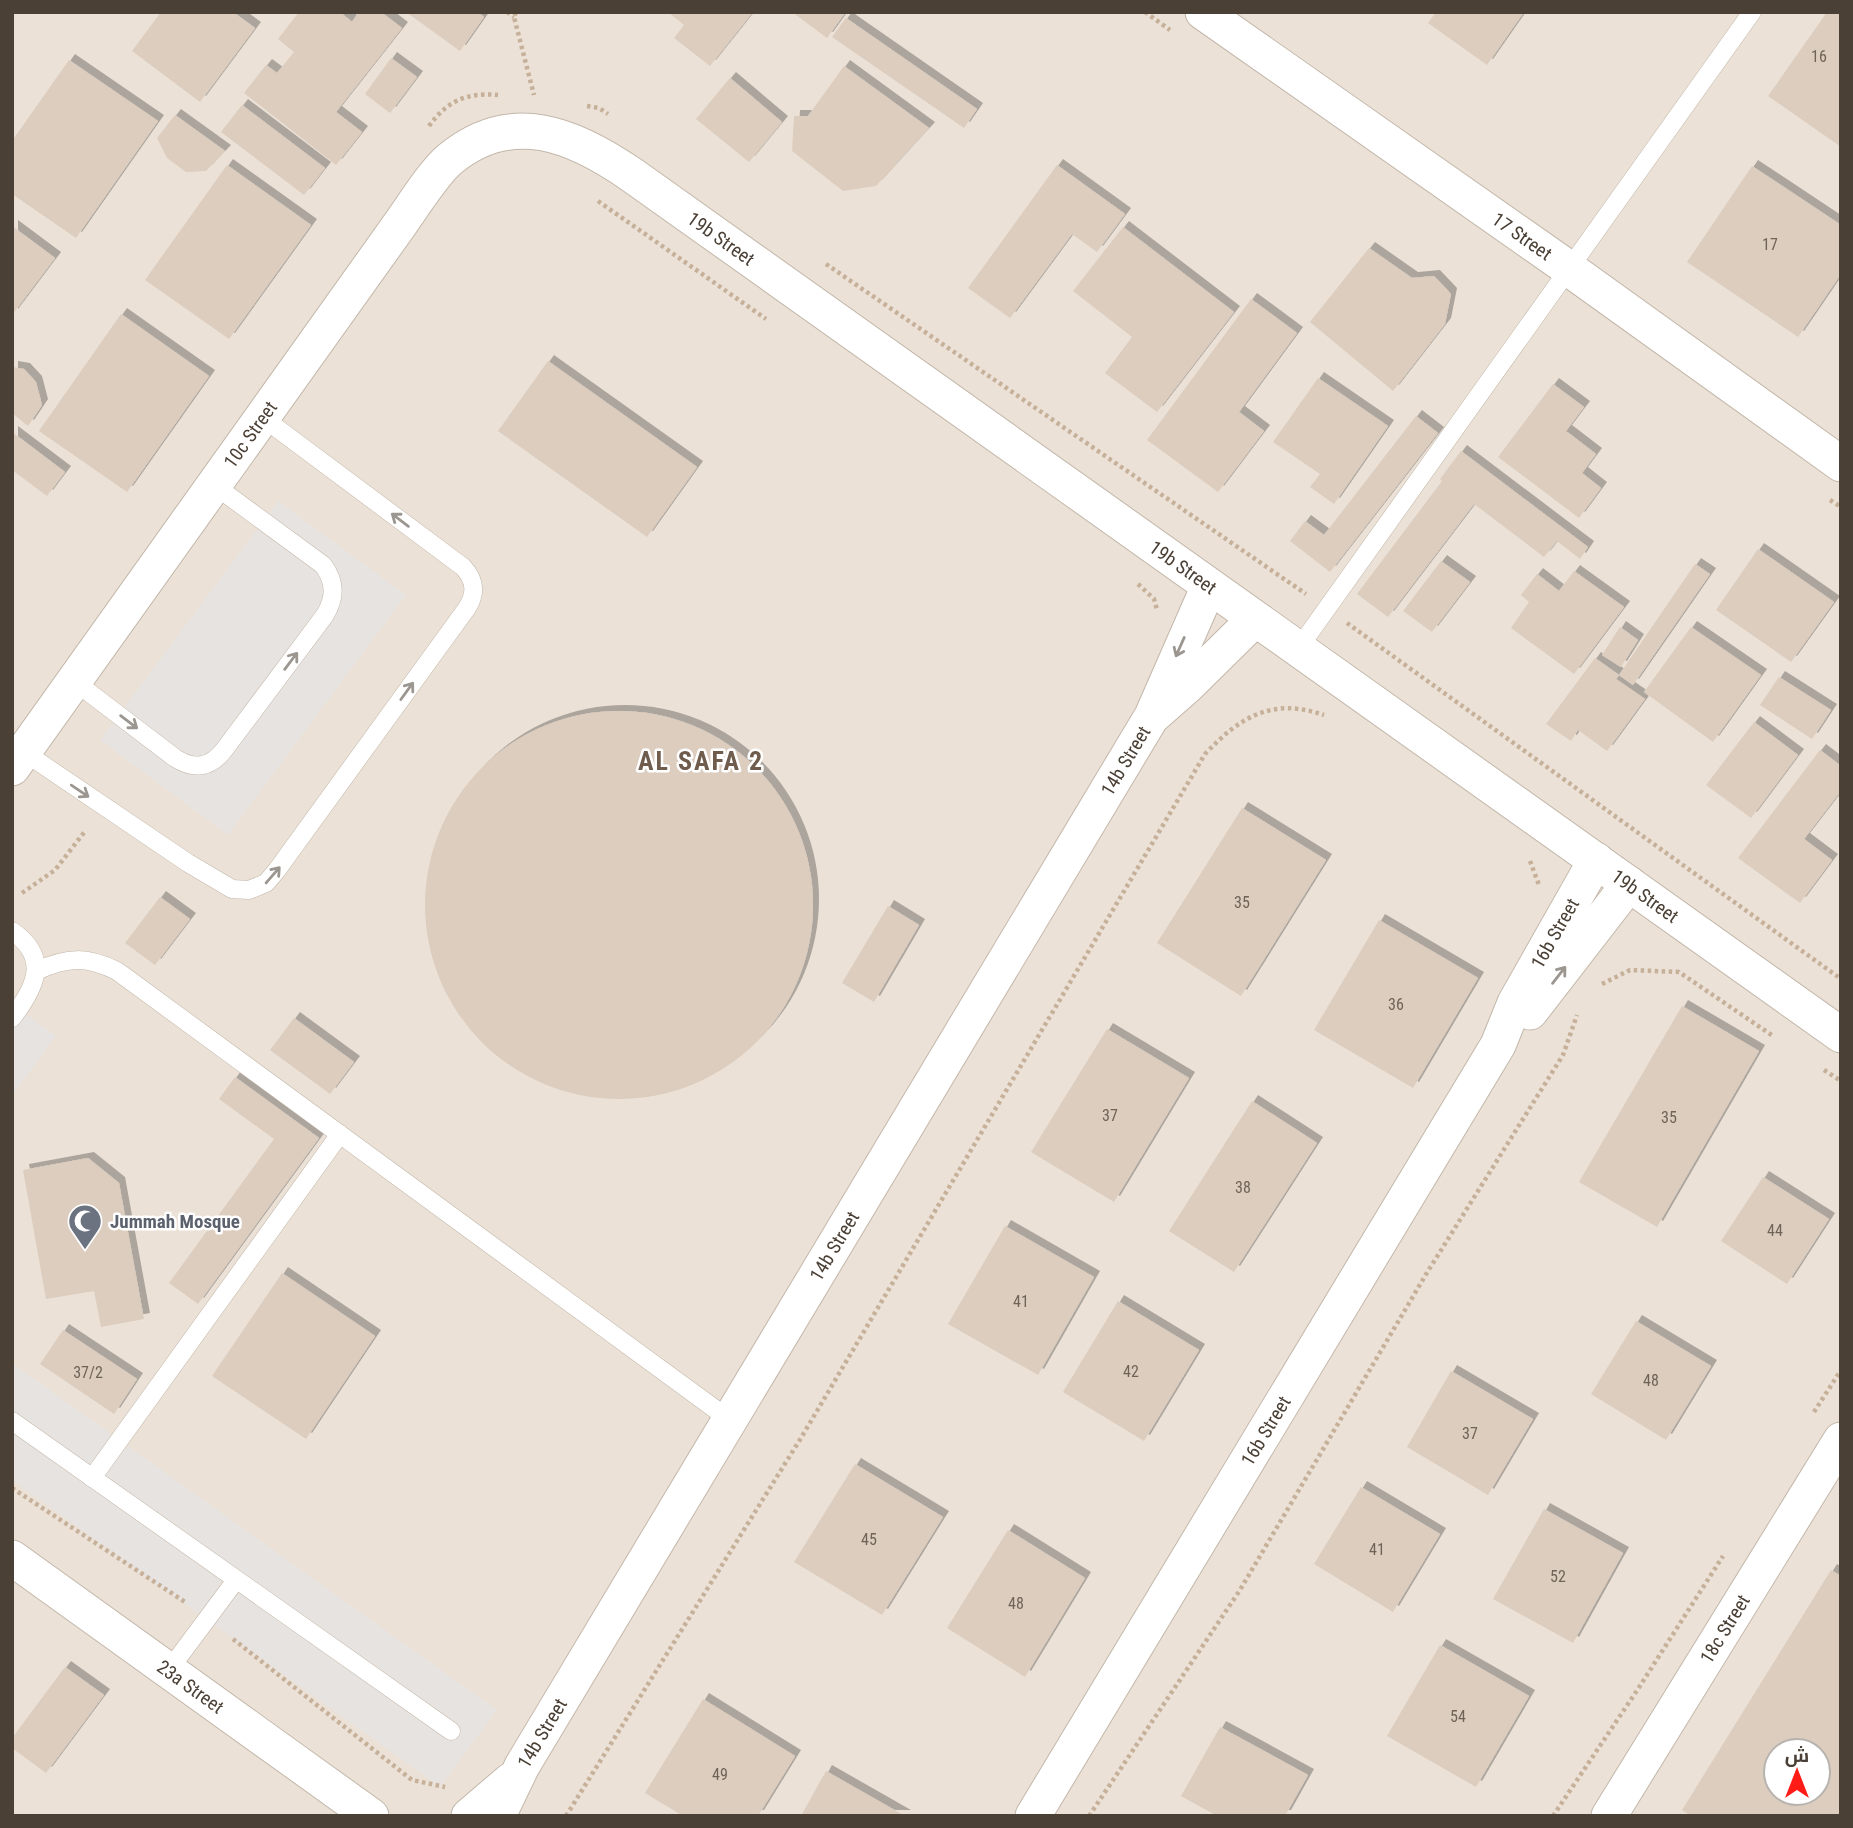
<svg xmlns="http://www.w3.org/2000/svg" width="1853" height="1828" font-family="'Roboto Condensed',Cairo,sans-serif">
<defs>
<filter id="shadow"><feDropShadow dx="6" dy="-6" stdDeviation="0" flood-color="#0004"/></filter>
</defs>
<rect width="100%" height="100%" fill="#f6f0e8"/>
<!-- residential -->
<path fill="#ebe1d6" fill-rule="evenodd" d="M12 12H1841V1816H12ZM1776 1751H1818V1793H1776Z"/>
<!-- parking -->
<g fill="#e7e3e0">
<polygon points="278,501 406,595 228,835 100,740"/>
<polygon points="12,1004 56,1036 12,1096"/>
<polygon points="12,1363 497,1710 440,1787 12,1480"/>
</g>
<!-- building -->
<g fill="#dccdbf" fill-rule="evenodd" filter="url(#shadow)">
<polygon points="161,12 233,12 255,28 200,102 132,51"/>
<polygon points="299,12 340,12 352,22 359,12 381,12 402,28 336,112 362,132 336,165 244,93 266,65 277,73 294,52 278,39"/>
<polygon points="406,12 477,12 484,17 460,51"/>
<polygon points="668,12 753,12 710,66 674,38 684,25"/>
<polygon points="792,12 843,12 845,13 827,38"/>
<polygon points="1436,12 1524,12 1487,65 1428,23"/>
<polygon points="1827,12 1835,12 1841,16 1841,147 1768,96"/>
<polygon points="846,18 977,109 964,128 832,37"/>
<polygon points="391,58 417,77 390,113 365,94"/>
<polygon points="69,60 158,121 76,238 12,194 12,141"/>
<polygon points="844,66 929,128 876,186 843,191 792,151 794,116 808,116"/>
<polygon points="730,78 782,122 749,162 696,119"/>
<polygon points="242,105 325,168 304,195 221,132"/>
<polygon points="175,115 225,151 206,171 186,172 167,158 157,138"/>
<polygon points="227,165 311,225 229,339 145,280"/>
<polygon points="1057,165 1125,214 1097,252 1072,234 1010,318 968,288"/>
<polygon points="1752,166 1841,225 1841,274 1798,337 1687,262"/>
<polygon points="12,226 55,258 12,315"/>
<polygon points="1123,227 1234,312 1157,412 1105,373 1132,337 1073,291"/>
<polygon points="1369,248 1412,278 1434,276 1451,294 1445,324 1393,391 1310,322"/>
<polygon points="1251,299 1297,333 1239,412 1264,431 1218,492 1147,440"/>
<polygon points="121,314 209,376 127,492 39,431"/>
<polygon points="548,361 697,467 647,537 498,431"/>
<polygon points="12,367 24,369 36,382 42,405 28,426 12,413"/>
<polygon points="1318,378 1388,426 1334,504 1310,487 1320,474 1273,442"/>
<polygon points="1553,384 1584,407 1566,431 1596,454 1582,473 1601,488 1579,518 1498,457"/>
<polygon points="1416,416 1438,433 1330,572 1290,541 1305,521 1324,535"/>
<polygon points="12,432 65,472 47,496 12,470"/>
<polygon points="1461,451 1588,547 1580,559 1557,541 1544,557 1474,504 1388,617 1357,594 1442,481 1440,479"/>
<polygon points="1758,549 1834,602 1791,662 1716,610"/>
<polygon points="1441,561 1470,582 1432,632 1403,611"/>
<polygon points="1695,564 1710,574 1633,685 1619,675"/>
<polygon points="1574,571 1624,607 1574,674 1511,628 1529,602 1521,595 1537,574 1559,591"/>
<polygon points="1620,627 1638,640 1621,667 1602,655"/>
<polygon points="1691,627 1761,675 1713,742 1644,692"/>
<polygon points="1595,658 1619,675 1616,679 1645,699 1607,751 1578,730 1571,741 1546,724"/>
<polygon points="1779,677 1831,710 1812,739 1760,705"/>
<circle cx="619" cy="905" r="194"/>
<polygon points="1754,722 1798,755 1751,818 1706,785"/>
<polygon points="1820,750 1841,766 1841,791 1804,839 1832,860 1800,903 1738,858"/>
<polygon points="1242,808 1326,860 1241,996 1157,943"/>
<polygon points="160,897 190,919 155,965 125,943"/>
<polygon points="888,906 919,925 874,1002 842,983"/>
<polygon points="1379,920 1478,978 1413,1088 1314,1030"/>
<polygon points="1682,1006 1759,1051 1657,1227 1579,1182"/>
<polygon points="294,1018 354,1062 330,1094 270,1050"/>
<polygon points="1107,1029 1189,1078 1114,1202 1031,1152"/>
<polygon points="235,1077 319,1138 198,1304 169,1283 274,1139 219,1099"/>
<polygon points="1252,1101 1317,1143 1234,1272 1169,1231"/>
<polygon points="88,1158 119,1183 144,1319 101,1327 94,1291 46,1299 23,1170"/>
<polygon points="1763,1177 1829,1219 1787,1284 1721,1241"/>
<polygon points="1005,1226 1094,1277 1038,1375 948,1324"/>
<polygon points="282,1273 375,1336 306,1439 212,1376"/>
<polygon points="1118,1301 1199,1350 1144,1441 1063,1392"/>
<polygon points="1636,1321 1711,1366 1666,1440 1591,1394"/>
<polygon points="63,1330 137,1379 114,1414 40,1364"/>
<polygon points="1451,1371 1533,1419 1488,1495 1407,1447"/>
<polygon points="855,1464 943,1517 882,1615 794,1562"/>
<polygon points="1361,1487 1440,1534 1393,1612 1314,1564"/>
<polygon points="1544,1509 1623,1553 1573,1643 1493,1599"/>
<polygon points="1008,1530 1085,1578 1025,1677 947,1628"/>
<path d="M1831 1570 1841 1576V1816H1691L1682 1810ZM1776 1751H1818V1793H1776Z"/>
<polygon points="1440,1645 1529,1696 1476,1787 1387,1736"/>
<polygon points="65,1667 104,1695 46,1773 12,1748 12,1738"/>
<polygon points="703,1699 795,1756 758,1816 683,1816 645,1793"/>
<polygon points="1220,1727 1308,1775 1285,1816 1217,1816 1181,1796"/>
<polygon points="826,1771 905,1816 801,1816"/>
</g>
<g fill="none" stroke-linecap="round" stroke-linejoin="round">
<!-- lane casing -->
<g stroke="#c3b7aa" stroke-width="19">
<g id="lane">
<polyline points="1298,649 1752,12"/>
<path d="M74 681 175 758C194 770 210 768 224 750L325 615C336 597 335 581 323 565L214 485"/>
<path d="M24 752 188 863 232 889 249 890 266 883 277 870 467 608C477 592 475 580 463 567L262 417"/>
<path d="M12 931C51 958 35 988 12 1018"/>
<path d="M36 971C68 957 86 956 117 971L730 1420"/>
<polyline points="12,1421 451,1731"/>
<polyline points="92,1478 340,1134"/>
<polyline points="169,1670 236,1580"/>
</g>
</g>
<!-- street casing -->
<g stroke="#c3b7aa" stroke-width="37">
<g id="street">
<path id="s1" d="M1203 12 1568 268 1841 464"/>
<polyline points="1155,714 1188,685 1255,619"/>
<path id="s2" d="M12 768 398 227C411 209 434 172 450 159 512 108 574 135 632 175L1841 1035"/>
<polyline points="1530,1012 1629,884"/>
<path id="s3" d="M12 1558 371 1816"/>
<polyline points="469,1816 510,1781"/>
<path id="s4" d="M498 1816 522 1766 1152 716 1209 586"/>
<path id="s5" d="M1033 1816 1498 1045 1515 1003 1596 860"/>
<path id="s6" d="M1609 1816 1841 1440"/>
</g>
</g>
<!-- path -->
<g stroke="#c6b099" stroke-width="4.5" stroke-dasharray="3.5 3.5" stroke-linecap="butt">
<polyline points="507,12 514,17"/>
<polyline points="516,12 514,17 534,95"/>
<polyline points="1145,12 1170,30"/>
<polyline points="587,106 599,108 608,114"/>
<path d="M429 126C447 101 467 92 498 95"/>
<polyline points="598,201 766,319"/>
<polyline points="826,264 1306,594"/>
<polyline points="1830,500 1841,507"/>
<polyline points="1138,584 1154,599 1157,610"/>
<polyline points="1347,623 1841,979"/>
<polyline points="1530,861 1539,885"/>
<polyline points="22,893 55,870 86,830"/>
<polyline points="1602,984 1630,970 1679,972 1773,1036"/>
<polyline points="1824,1070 1841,1081"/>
<polyline points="1814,1412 1841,1370"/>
<polyline points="12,1488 185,1602"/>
<polyline points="233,1639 412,1780 445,1787"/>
<path d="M566 1816 801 1438 1205 754C1240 717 1272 697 1324 715"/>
<polyline points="1089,1816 1240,1590 1428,1271 1563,1055 1577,1015"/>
<polyline points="1553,1816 1638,1689 1723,1556"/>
</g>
<!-- lane -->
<use href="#lane" stroke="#fff" stroke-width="18"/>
<!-- street -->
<use href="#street" stroke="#fff" stroke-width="35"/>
</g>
<!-- one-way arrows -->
<defs><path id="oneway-shaft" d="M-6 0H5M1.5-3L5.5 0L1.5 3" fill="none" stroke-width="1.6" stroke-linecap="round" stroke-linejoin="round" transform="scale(1.75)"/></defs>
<g stroke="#9c9690">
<use href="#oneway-shaft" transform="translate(400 520) rotate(-143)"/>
<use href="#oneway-shaft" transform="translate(1180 647) rotate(114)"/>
<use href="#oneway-shaft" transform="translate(291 661) rotate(-53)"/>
<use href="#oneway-shaft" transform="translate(407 691) rotate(-54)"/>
<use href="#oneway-shaft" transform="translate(129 722) rotate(37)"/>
<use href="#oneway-shaft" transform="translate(80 791) rotate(34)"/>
<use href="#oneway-shaft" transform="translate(273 875) rotate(-49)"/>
<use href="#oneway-shaft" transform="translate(1559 975) rotate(-52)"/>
</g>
<!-- icons -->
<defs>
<g id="mosque-pin" transform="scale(1.75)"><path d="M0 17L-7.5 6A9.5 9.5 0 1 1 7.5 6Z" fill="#6b7280" stroke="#fff"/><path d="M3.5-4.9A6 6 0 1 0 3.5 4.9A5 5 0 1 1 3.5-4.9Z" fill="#fff"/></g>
</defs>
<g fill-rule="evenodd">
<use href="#mosque-pin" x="85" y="1221"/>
</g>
<g text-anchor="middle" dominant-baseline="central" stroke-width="5" stroke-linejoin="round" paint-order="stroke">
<!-- number labels -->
<g font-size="16" fill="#6f6358">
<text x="1819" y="56">16</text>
<text x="1770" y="244">17</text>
<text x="1242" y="902">35</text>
<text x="1396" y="1004">36</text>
<text x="1110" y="1115">37</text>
<text x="1669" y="1117">35</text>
<text x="1243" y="1187">38</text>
<text x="1775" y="1230">44</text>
<text x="1021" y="1301">41</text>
<text x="1131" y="1371">42</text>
<text x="88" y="1372">37/2</text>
<text x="1651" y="1380">48</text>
<text x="1470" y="1433">37</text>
<text x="869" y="1539">45</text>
<text x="1377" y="1549">41</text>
<text x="1558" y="1576">52</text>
<text x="1016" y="1603">48</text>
<text x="1458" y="1716">54</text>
<text x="720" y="1774">49</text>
</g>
<!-- street labels -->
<g font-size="19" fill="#4b4036" stroke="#fff">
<text stroke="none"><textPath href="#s1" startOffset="390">17 Street</textPath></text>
<text stroke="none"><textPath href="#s2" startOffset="1059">19b Street</textPath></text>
<text stroke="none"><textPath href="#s2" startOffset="410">10c Street</textPath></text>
<text stroke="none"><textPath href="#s2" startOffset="1626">19b Street</textPath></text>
<text stroke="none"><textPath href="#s4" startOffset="1228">14b Street</textPath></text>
<text stroke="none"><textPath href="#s2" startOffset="2193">19b Street</textPath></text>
<text stroke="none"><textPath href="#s5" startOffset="1026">16b Street</textPath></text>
<text stroke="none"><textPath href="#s4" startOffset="662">14b Street</textPath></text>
<text stroke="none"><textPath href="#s5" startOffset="450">16b Street</textPath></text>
<text stroke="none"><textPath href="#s6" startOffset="220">18c Street</textPath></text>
<text stroke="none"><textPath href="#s3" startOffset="220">23a Street</textPath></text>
<text stroke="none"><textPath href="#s4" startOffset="94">14b Street</textPath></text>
</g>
<!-- worship labels -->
<g font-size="19" font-weight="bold" fill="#5b616d" stroke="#fff" text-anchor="start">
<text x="110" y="1221">Jummah Mosque</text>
</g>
<!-- district labels -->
<g font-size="26" font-weight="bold" letter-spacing="2" fill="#6f5c4c" stroke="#fff">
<text x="701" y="761">AL SAFA 2</text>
</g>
</g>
<!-- border -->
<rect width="1853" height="1828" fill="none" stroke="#4b4036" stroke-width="28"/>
<!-- north arrow -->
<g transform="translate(1797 1772)"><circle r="33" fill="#ffffff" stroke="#b7b3af" stroke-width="2"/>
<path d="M0-5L12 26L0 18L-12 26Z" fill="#ff1b16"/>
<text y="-10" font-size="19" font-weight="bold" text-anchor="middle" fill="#4b4036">ش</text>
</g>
</svg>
